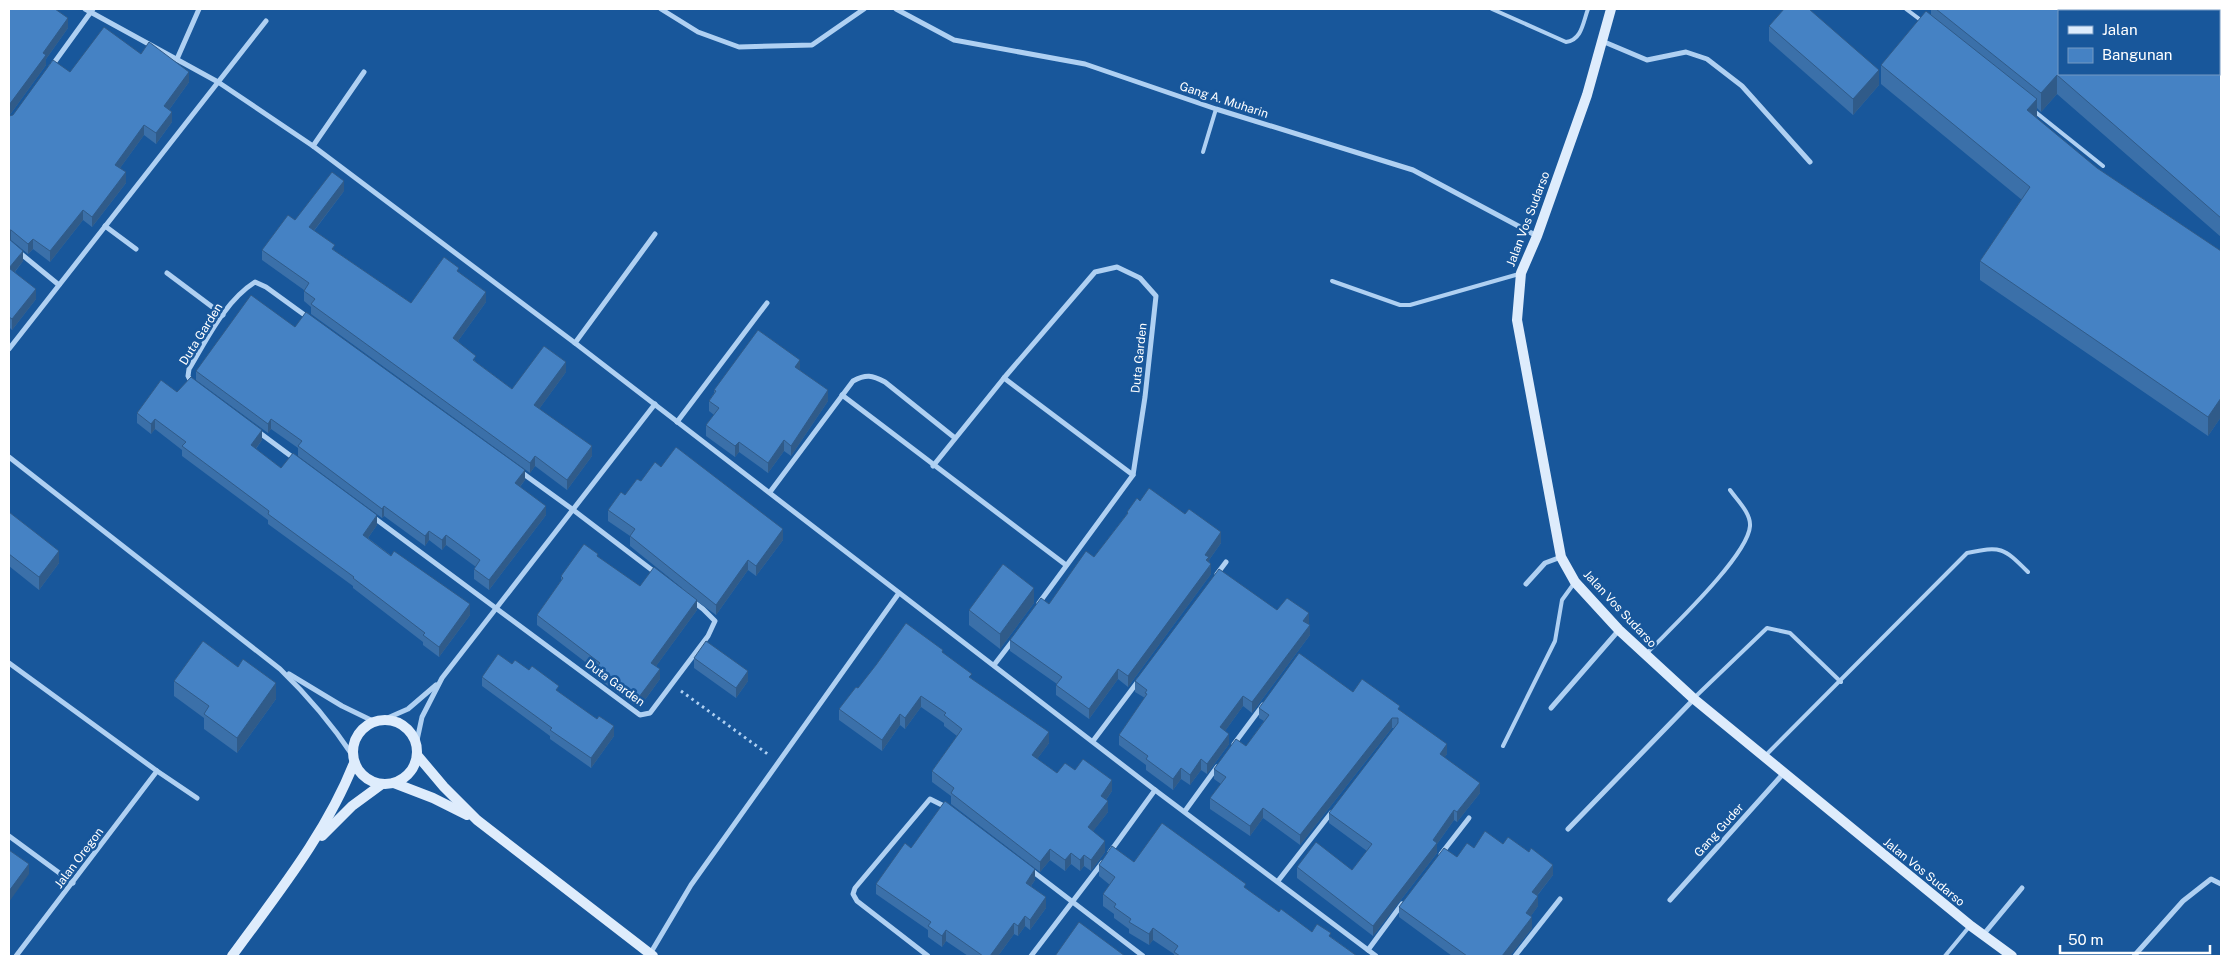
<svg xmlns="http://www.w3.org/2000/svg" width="2230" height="965" font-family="'Public Sans',sans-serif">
<rect width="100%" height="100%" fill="#18579b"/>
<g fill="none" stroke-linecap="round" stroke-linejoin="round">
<!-- path -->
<polyline stroke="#afd0f2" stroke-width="3" stroke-dasharray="2.5 4" stroke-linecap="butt" points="681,691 769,755"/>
<!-- lane -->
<g stroke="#afd0f2" stroke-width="4">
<path d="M1492 9 1566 42C1582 40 1583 22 1588 9"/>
<polyline points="1906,9 1922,21"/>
<polyline points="2033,110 2103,166"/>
<polyline points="1203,152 1216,109"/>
<polyline points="1332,281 1400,305 1410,305 1519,274"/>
<path d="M1647 653C1670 629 1748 556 1750 526 1751 513 1737 500 1730 490"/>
<polyline points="1694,698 1767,628 1790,633 1841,682"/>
<polyline points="1503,746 1555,641 1562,600 1575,582"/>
<path d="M1766 755 1967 553C2001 546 2003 547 2028 572"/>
<polyline points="1945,956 1969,927"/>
</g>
<!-- street -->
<g stroke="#afd0f2" stroke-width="5">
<polyline points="85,9 218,82 313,146 575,343 1155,790 1376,956"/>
<polyline points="661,9 698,32 739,47 812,45 864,9"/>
<polyline points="896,9 954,40 1085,64 1216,109 1413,170 1537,236"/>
<polyline points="2221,20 2220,22 2221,27"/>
<polyline points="1602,41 1647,60 1686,52 1707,59 1742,86 1810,162"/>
<polyline points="177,59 199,9"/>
<polyline points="51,67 93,9"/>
<polyline points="313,146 364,72"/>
<polyline points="105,226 136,249"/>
<polyline points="9,244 59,285"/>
<polyline points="167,273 223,315"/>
<path d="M255 282 266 287 572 509 703 609 715 621 708 636 650 713 640 715 191 382 188 376 189 369C207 339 225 301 255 282Z"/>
<polyline points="575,343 655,234"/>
<polyline points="9,349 266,21"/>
<polyline points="1004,378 1133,475"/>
<polyline points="842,395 1066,565"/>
<polyline points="677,422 767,303"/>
<path d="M9 457 280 669C308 696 331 723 353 756"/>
<polyline points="933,466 1004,378 1095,272 1117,267 1140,278 1156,296 1145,397 1133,475 1039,603"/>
<path d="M770 492 853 381C866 374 872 375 885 382L955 438"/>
<polyline points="1217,574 1226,562"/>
<polyline points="1526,584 1545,563 1561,557"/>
<polyline points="9,663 157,771 197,798"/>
<polyline points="994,665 1014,639"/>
<polyline points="289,674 342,706 375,722"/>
<polyline points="1551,708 1619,630"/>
<polyline points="383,720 408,709 436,685"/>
<polyline points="1093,741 1139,680"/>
<polyline points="1234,744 1263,705"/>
<polyline points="416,745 422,717 442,678 655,404"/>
<polyline points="1185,811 1217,767"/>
<polyline points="1568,829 1694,699"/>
<polyline points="9,836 73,883"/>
<polyline points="1110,852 1155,790"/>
<polyline points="1441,854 1469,818"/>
<polyline points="1031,870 1143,956"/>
<polyline points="1278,881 1331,813"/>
<polyline points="1670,900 1783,774"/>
<polyline points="1983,935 2022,888"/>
<polyline points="1368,950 1402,904"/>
<polyline points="650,954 691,885 899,593"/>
<polyline points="16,956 157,771"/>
<polyline points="928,956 857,901 853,894 855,888 930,799 948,808"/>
<polyline points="1031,956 1102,863"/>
<polyline points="1515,956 1560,899"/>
<polyline points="2134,956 2183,901 2211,879 2221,884"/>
</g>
<!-- secondary -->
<g stroke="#deecfc" stroke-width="10">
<polyline points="1611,9 1587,95 1537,236 1521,273 1517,320 1561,557 1575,582 1619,630 1694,699 1971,926 2012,956"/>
<circle cx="385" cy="752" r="32"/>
<polyline points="417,755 444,787 477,820 653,956"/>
<polyline points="394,783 433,798 467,815"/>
<polyline points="322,836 352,806 382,784"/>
<path d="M232 956C277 894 326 834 354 763"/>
</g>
</g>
<!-- wall -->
<g fill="#3b70a9">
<polygon points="9,9 68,28 46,59 46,65 9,116 13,115 70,72 141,54 189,82 169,110 172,122 156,144 144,135 120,168 126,183 92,227 83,220 50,262 33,249 28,254 11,240 23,261 15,272 36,299 12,330 9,327"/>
<polygon points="1931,9 2211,9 2059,11 2221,32 2221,237 2057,94 2041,112 2037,108 2037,118 2097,168 2221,251 2221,417 2208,436 1980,280 1980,261 2022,200 1881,84 1881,65 1931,15"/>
<polygon points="1769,26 1879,85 1853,115 1769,41"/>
<polygon points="344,191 314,231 335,251 411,303 459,272 486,302 458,341 476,362 512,389 566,372 539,409 592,456 567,490 535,466 530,473 311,314 311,307 304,301 304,290 262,260 262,250 295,220"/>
<polygon points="295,327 525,480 520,487 546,515 489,590 474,579 474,569 476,567 446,545 442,550 429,540 425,546 384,516 382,518 298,456 298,448 271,429 268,433 196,380 196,371"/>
<polygon points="800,370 828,401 791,456 784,451 768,473 739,452 735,457 706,436 706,425 714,415 709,411 709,401 714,393 714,390"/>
<polygon points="177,392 262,440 256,449 281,468 377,525 368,538 470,615 439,657 423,645 423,642 353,588 353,586 268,524 268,520 182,456 182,450 155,429 151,434 137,423 137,413"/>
<polygon points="661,467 783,540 756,576 748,570 716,615 697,601 697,610 656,666 660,679 639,708 597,678 597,671 537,625 537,615 561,581 561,576 598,557 640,586 682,588 630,546 630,536 608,521 608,510 641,481"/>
<polygon points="1140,501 1221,543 1209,560 1211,574 1128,687 1118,679 1089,719 1056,695 1056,685 1057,684 1010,651 1010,640 1049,604 1094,557 1127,514 1127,512"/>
<polygon points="9,512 59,563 39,590 9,566"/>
<polygon points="1034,603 1000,649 969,625 969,610"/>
<polygon points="1277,610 1309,624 1310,635 1252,713 1243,706 1225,731 1229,744 1207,774 1201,770 1190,785 1181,779 1173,790 1146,770 1146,765 1119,745 1119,735 1145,698 1135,692 1135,681"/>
<polygon points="943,653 972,679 1049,743 1037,759 1057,773 1075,770 1112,791 1106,800 1108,812 1093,831 1105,852 1091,871 1084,866 1080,871 1071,864 1065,871 1050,860 1040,872 951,804 951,796 932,782 932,771 957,736 944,726 944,723 921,707 905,729 900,725 882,751 839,720 839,709"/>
<polygon points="694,658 748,681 736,698 694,668"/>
<polygon points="512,664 559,692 614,736 591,768 550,739 550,736 482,686 482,677"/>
<polygon points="174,681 276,699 237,753 204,729 204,718 174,696"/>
<polygon points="1353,692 1400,711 1447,754 1444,757 1480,793 1457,822 1454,820 1437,844 1437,853 1373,936 1297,878 1297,867 1352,870 1367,851 1329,823 1329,813 1395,728 1392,728 1300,845 1263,818 1250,836 1210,809 1210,798 1221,784 1214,779 1214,769 1246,746 1264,721 1259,718 1259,708"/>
<polygon points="1503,844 1553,875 1537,896 1538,906 1530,917 1532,928 1510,956 1452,956 1399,917 1399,907 1457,857 1474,848"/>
<polygon points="911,848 1035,880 1031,886 1046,908 1030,930 1025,926 1018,936 1014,934 998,956 968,956 946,941 942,947 928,937 928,930 876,894 876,884"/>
<polygon points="1134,862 1246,889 1279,912 1312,932 1331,937 1357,956 1174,956 1174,954 1153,940 1149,945 1129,933 1129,929 1114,918 1114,914 1103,906 1103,894 1110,885 1099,876 1099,865"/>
</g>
<!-- shaded-wall -->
<g fill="#305b89">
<polygon points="2195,9 2211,9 2209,11 2194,11"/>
<polygon points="68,18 68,28 46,59 46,65 9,116 9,105 43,53"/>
<polygon points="1879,70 1879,85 1853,115 1853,99"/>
<polygon points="189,72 189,82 164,117 164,106"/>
<polygon points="2057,75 2057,94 2041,112 2041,93"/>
<polygon points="2037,99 2037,118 2027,110"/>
<polygon points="172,112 172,122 156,144 156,133"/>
<polygon points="144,125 144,135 115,175 115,165"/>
<polygon points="126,172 126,183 92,227 92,217"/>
<polygon points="344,181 344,191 309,237 309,227"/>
<polygon points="83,210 83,220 50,262 50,251"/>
<polygon points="9,230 11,230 11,240 9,241"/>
<polygon points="33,239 33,249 28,254 28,244"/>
<polygon points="23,251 23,261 9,279 9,268"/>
<polygon points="36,289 36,299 12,330 12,319"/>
<polygon points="486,292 486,302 453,348 453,338"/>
<polygon points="800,360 800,370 795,367"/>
<polygon points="566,362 566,372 534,416 534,405"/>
<polygon points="828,390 828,401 791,456 791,446"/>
<polygon points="2221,398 2221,417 2208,436 2208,417"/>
<polygon points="155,419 155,429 151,434 151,424"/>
<polygon points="271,419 271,429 268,433 268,424"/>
<polygon points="262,430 262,440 251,455 251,445"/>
<polygon points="784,440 784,451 768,473 768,463"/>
<polygon points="739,442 739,452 735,457 735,446"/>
<polygon points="592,446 592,456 567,490 567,480"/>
<polygon points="535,456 535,466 530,473 530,463"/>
<polygon points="525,470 525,480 515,493 515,483"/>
<polygon points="384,506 384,516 382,518 382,509"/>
<polygon points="546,506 546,515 489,590 489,580"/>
<polygon points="377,515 377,525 363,545 363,535"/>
<polygon points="783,529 783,540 756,576 756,566"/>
<polygon points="429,531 429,540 425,546 425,536"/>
<polygon points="1221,532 1221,543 1209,560 1209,568 1211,564 1211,574 1128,687 1128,676 1205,555"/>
<polygon points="446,535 446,545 442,550 442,540"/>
<polygon points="59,551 59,563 39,590 39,577"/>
<polygon points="748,560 748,570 716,615 716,605"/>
<polygon points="1034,588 1034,603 1000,649 1000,634"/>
<polygon points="697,600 697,610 651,673 651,663"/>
<polygon points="470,604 470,615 439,657 439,647"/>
<polygon points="1309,613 1309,624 1303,631 1303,621"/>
<polygon points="1310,625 1310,635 1252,713 1252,702"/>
<polygon points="660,669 660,679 639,708 639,697"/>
<polygon points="1118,669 1118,679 1089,719 1089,709"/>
<polygon points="748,671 748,681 736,698 736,688"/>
<polygon points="276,683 276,699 237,753 237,738"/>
<polygon points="921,696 921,707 905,729 905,718"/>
<polygon points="1243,696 1243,706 1220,738 1220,727"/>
<polygon points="900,714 900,725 882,751 882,740"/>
<polygon points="1392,718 1392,728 1300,845 1300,835"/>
<polygon points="614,726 614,736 591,768 591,758"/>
<polygon points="1049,732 1049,743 1032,766 1032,755"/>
<polygon points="1229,734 1229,744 1207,774 1207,764"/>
<polygon points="1447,744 1447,754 1440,764 1440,754"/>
<polygon points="1201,759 1201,770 1190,785 1190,775"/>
<polygon points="1181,768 1181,779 1173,790 1173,779"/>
<polygon points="1112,780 1112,791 1101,807 1101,796"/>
<polygon points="1480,783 1480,793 1457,822 1457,812"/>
<polygon points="1108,801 1108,812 1088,838 1088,827"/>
<polygon points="1263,808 1263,818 1250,836 1250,826"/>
<polygon points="1454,810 1454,820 1437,844 1437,853 1373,936 1373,926"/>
<polygon points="1105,841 1105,852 1091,871 1091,860"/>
<polygon points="1050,849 1050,860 1040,872 1040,862"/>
<polygon points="1071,853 1071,864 1065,871 1065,860"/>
<polygon points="1084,855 1084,866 1080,871 1080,860"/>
<polygon points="29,864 29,874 9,902 9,891"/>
<polygon points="1553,865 1553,875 1532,902 1532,892"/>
<polygon points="1035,869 1035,880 1026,893 1026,883"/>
<polygon points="1538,896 1538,906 1526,923 1526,913"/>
<polygon points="1046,897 1046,908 1030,930 1030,920"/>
<polygon points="1025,916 1025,926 1018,936 1018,926"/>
<polygon points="1532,917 1532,928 1510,956 1502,956"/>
<polygon points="1014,923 1014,934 998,956 990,956"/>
<polygon points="1153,928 1153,940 1149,945 1149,934"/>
<polygon points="946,930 946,941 942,947 942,936"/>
</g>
<!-- building -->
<g fill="#4582c4" stroke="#305b89">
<polygon points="9,9 55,9 68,18 43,53 46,55 9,105"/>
<polygon points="1784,9 1809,9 1879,70 1853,99 1769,26"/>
<polygon points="1936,9 2195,9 2194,10 2196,11 2059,11 2059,74 2219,74 2219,30 2221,32 2221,218 2057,75 2041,93"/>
<polygon points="1926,11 2037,99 2027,110 2097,168 2221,251 2221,398 2208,417 1980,261 2030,187 1881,65"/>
<polygon points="104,27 141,54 149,42 189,72 164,106 172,112 156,133 144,125 115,165 126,172 92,217 83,210 50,251 33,239 28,244 11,230 9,230 9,116 13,115 53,60 70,72"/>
<polygon points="332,172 344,181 309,227 335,245 332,249 411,303 444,257 459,268 457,271 486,292 453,338 476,356 473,360 512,389 544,346 566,362 534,405 592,446 567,480 535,456 530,463 311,304 315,299 304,291 309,283 262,250 288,215 295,220"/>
<polygon points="9,239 23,251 9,268 36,289 12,319 9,317"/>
<polygon points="251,295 295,327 306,312 525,470 515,483 546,506 489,580 474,569 480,560 446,535 442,540 429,531 425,536 384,506 382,509 298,446 302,441 271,419 268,424 196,371"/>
<polygon points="758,330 800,360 795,367 828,390 791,446 784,440 768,463 739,442 735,446 706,425 719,408 709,401 716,391 714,390"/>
<polygon points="191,377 262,430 251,445 281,468 293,453 377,515 363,535 391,556 394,551 470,604 439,647 423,635 425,633 353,578 354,577 268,514 269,511 182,446 186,442 155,419 151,424 137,413 161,380 177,392"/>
<polygon points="676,447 783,529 756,566 748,560 716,605 630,536 635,529 608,510 621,492 625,495 637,479 641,481 655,462 661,467"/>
<polygon points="1149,488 1185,514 1189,509 1221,532 1205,555 1209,557 1206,560 1211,564 1128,676 1118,669 1089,709 1056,685 1062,677 1010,640 1041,598 1049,604 1086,551 1094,557 1128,513 1127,512 1137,498 1140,501"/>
<polygon points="9,512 59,551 39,577 9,554"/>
<polygon points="584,544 598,554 597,556 640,586 654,567 697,600 651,663 660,669 639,697 597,667 600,663 537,615 563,578 561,576"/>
<polygon points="1003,564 1034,588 1000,634 969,610"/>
<polygon points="1219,569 1277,610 1287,598 1309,613 1303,621 1310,625 1252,702 1243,696 1220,727 1229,734 1207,764 1201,759 1190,775 1181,768 1173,779 1146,759 1148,756 1119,735 1147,694 1145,693 1147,690 1135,681"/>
<polygon points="906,623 943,650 942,652 972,674 969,677 1049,732 1032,755 1057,773 1065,763 1075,770 1083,759 1112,780 1101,796 1108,801 1088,827 1105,841 1091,860 1084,855 1080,860 1071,853 1065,860 1050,849 1040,862 951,793 954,788 932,771 962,729 944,715 946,713 921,696 905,718 900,714 882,740 839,709 856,687 858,688 876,665"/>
<polygon points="203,641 238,667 243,659 276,683 237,738 204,714 209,706 174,681"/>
<polygon points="706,641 748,671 736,688 694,658"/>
<polygon points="1299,653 1353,692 1362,679 1400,706 1398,709 1447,744 1440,754 1480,783 1457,812 1454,810 1433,840 1437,843 1373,926 1297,867 1316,842 1352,870 1372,844 1329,813 1398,723 1398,718 1392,718 1300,835 1263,808 1250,826 1210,798 1226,777 1214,769 1236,739 1246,746 1269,715 1259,708"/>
<polygon points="498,654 512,664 515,660 529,670 532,666 559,686 556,690 597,719 599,716 614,726 591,758 550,730 552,728 482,677"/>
<polygon points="945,801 1035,869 1026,883 1046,897 1030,920 1025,916 1018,926 1014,923 990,956 983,956 946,930 942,936 928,926 931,922 876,884 905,843 911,848"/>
<polygon points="1162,823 1246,884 1244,887 1279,912 1281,909 1312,932 1317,924 1331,933 1329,936 1357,956 1180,956 1174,952 1178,946 1153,928 1149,934 1129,922 1131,919 1114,907 1116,904 1103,894 1115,877 1099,865 1112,846 1134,862"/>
<polygon points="1485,831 1503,844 1508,837 1529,852 1531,848 1553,865 1532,892 1538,896 1526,913 1532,917 1502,956 1467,956 1399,907 1444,848 1457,857 1467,843 1474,848"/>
<polygon points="9,850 29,864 9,891"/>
<polygon points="1079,922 1125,956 1055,956"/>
</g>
<g text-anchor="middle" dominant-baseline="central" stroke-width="5" stroke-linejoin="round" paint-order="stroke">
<!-- street labels -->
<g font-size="12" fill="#fff" stroke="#18579b">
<text transform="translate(1224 100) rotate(18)">Gang A. Muharin</text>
<text transform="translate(1528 219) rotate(-69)">Jalan Vos Sudarso</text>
<text transform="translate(201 334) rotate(-58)">Duta Garden</text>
<text transform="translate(1139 358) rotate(-84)">Duta Garden</text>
<text transform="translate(1620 609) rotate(47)">Jalan Vos Sudarso</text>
<text transform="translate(615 683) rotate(36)">Duta Garden</text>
<text transform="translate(1719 830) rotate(-48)">Gang Guder</text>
<text transform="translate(79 858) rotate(-53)">Jalan Oregon</text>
<text transform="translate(1924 872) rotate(39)">Jalan Vos Sudarso</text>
</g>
</g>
<!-- border -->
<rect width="2230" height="965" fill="none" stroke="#ffffff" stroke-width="20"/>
<!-- legend -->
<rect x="2058" y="10" width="162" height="65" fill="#18579b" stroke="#749ac3"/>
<rect x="2068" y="26" width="25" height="8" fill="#deecfc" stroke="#749ac3"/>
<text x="2102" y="35" font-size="15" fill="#ffffff">Jalan</text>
<rect x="2068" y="48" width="25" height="15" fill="#4582c4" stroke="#749ac3"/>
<text x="2102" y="60" font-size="15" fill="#ffffff">Bangunan</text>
<!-- scale -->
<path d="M2060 945v8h150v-8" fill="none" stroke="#ffffff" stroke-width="2.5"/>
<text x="2068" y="945" font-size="15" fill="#ffffff" stroke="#18579b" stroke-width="4" paint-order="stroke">50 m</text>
</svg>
